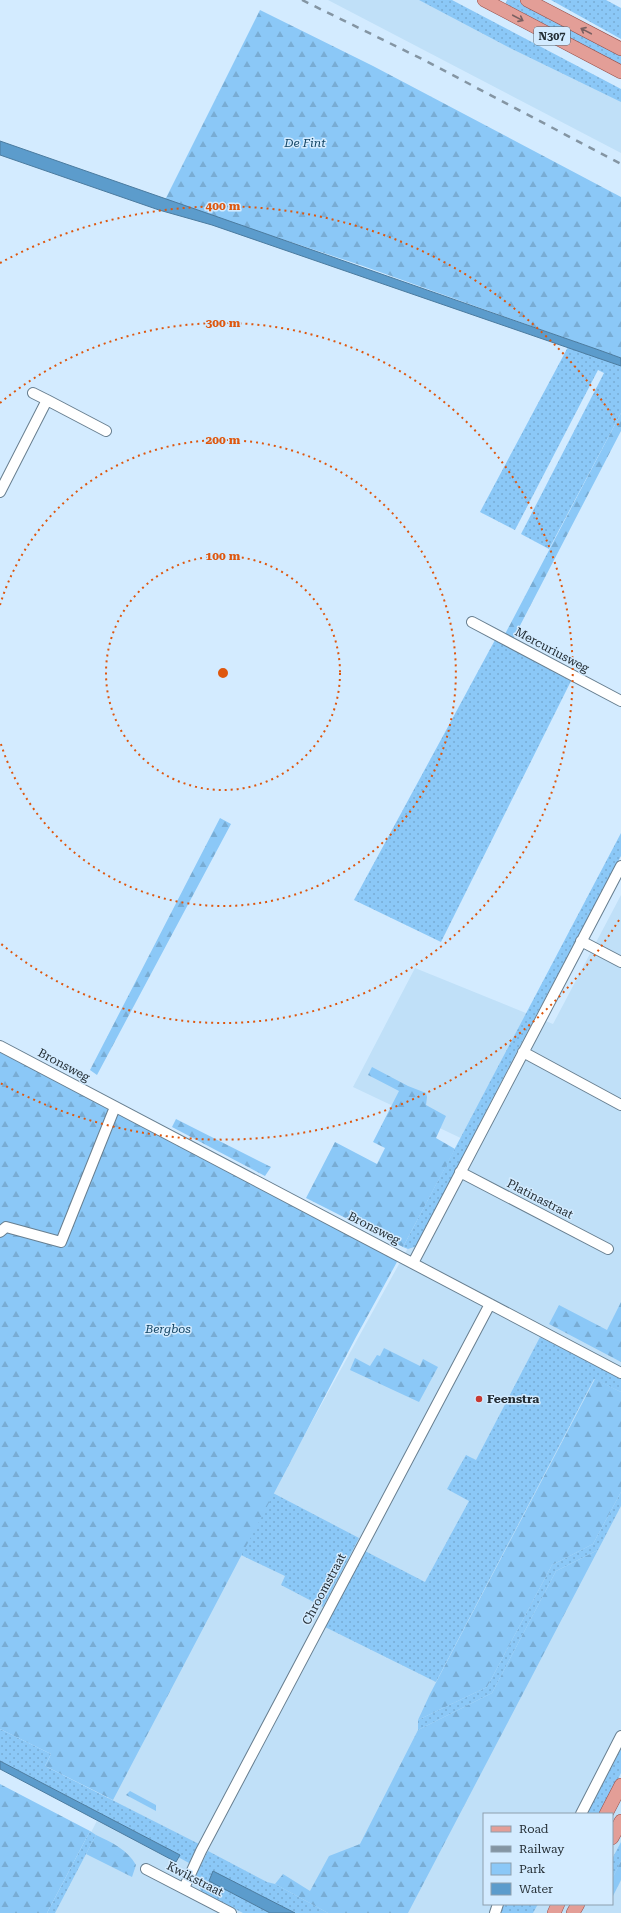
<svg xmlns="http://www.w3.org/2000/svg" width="621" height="1913" font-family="'Roboto Serif',serif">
	<defs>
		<pattern id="green-dots" width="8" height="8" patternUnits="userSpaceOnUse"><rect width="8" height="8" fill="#8bc8f7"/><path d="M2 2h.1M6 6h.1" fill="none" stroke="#78acd4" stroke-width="1.8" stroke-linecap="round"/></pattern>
		<pattern id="forest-firs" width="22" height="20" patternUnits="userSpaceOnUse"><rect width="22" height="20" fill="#8bc8f7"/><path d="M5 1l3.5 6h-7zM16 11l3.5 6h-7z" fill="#78acd4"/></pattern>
	</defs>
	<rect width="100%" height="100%" fill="#d3ebff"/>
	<path fill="#c0e0f8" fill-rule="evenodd" d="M 328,0 L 431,0 L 621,99 L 621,153 Z
		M 621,895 L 621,1913 L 49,1913 L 188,1646 L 467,1141 L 353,1087 L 415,968 L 553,1024 ZM 484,1814 L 612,1814 L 612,1904 L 484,1904 Z"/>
	<path fill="url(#green-dots)" d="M 419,0 L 452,0 L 621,89 L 621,102 L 510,48 Z
		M 507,0 L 519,0 L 621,54 L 621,67 L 505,6 Z
		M 551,0 L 606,0 L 621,8 L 621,39 Z
		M 568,347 L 621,366 L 621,413 L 549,549 L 521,534 L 604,373 L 598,370 L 515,530 L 480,512 Z
		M 495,640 L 571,681 L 441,942 L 354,900 Z
		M 621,833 L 621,856 L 516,1053 L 417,1246 L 408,1249 L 403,1247 Z
		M 540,1337 L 621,1379 L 621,1392 L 594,1379 L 436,1682 L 325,1627 L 365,1551 L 425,1582 L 469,1501 L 447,1489 L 466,1455 L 476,1460 Z
		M 621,1492 L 621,1506 L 598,1550 L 556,1571 L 492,1693 L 418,1730 L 418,1720 L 487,1687 L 552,1565 L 593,1544 Z
		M 273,1493 L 359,1538 L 323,1607 L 281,1585 L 285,1576 L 241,1555 Z
		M 0,1729 L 51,1754 L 45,1766 L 199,1844 L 189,1863 L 178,1857 L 180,1855 L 0,1761 Z
		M 621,1749 L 621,1773 L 600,1814 L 587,1814 Z
		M 90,1831 L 96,1835 L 55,1913 L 47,1913 Z
		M 621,1842 L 621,1861 L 612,1879 L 612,1859 Z
		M 208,1851 L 267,1882 L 275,1884 L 328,1913 L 295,1913 L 213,1871 L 209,1881 L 270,1913 L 243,1913 L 202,1892 L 196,1881 L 197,1873 Z
		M 504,1904 L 538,1904 L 533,1913 L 501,1913 Z"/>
	<path fill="url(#forest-firs)" d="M 260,10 L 373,66 L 621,197 L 621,358 L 363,266 L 165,200 Z
		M 621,413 L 621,431 L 512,641 L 504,636 Z
		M 220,818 L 231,824 L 97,1075 L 90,1070 Z
		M 0,1050 L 398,1260 L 356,1337 L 113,1800 L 45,1766 L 51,1754 L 0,1729 Z
		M 372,1067 L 408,1086 L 426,1093 L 427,1097 L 426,1105 L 446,1116 L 436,1138 L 455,1149 L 403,1247 L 306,1198 L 335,1142 L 377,1164 L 385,1148 L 373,1142 L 399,1091 L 368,1075 Z
		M 176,1119 L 271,1167 L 265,1176 L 172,1127 Z
		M 621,1302 L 621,1362 L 549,1324 L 559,1305 L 607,1330 Z
		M 384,1348 L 420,1366 L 423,1359 L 438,1367 L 419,1402 L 350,1370 L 355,1358 L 370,1366 L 377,1355 L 380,1356 Z
		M 595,1379 L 621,1392 L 621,1492 L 593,1544 L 552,1565 L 487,1687 L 418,1720 L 430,1694 Z
		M 598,1550 L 408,1913 L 328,1913 L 275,1884 L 283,1874 L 310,1891 L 329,1856 L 360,1844 L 418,1730 L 492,1693 L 556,1571 Z
		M 0,1784 L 90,1831 L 47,1913 L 0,1913 Z
		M 130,1791 L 156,1805 L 156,1811 L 126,1795 Z
		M 96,1835 C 111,1842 128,1850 136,1865 L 132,1877 L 86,1854 Z
		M 621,1861 L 621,1880 L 612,1898 L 612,1879 Z"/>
	<path fill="#5c9ccc" stroke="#4b7b9f" d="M 0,141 L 599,350 L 621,358 L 621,366 L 212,225 L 159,210 L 0,155 Z
		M 0,1761 L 180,1855 L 176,1862 L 0,1769 Z
		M 213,1871 L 295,1913 L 270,1913 L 209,1881 Z"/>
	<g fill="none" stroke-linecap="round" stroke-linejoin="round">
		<defs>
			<path id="minor" d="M 33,393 L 47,400
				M 0,492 L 47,400 L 106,431
				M 472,622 L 621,701
				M 581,941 L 621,962
				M 0,1046 L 621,1373
				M 523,1052 L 621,1105
				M 460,1172 L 608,1249
				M 0,1232 L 6,1227 L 61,1242 L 115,1107
				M 413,1263 L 621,866
				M 581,1814 L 621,1736
				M 146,1869 L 231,1913
				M 184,1888 L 201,1851 L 490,1304
				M 495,1913 L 498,1904"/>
			<path id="major" d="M 484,0 L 621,72
				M 527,0 L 621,49
				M 606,1814 L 621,1785
				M 612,1838 L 621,1821
				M 554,1913 L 558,1904
				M 573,1913 L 578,1904"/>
		</defs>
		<use href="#minor" stroke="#687f90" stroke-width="12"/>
		<use href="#major" stroke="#944d47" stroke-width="14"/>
		<use href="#minor" stroke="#fff" stroke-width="10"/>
		<use href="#major" stroke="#e39e97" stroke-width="13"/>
		<path stroke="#8495a3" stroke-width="2.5" stroke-dasharray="7 7" stroke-linecap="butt" d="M 302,0 L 424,60 L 621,164"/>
	</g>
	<defs><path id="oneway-shaft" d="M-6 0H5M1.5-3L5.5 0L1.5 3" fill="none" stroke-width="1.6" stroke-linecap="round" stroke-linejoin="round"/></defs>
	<g stroke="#7a6061">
		<use href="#oneway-shaft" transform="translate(518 18) rotate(28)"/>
		<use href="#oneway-shaft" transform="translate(586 31) rotate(-152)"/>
	</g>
	<g fill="none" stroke="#de570e" stroke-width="2" stroke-dasharray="2 4">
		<circle cx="223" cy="673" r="117"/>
		<path d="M0 605A233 233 0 1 1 0 741"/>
		<path d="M0 403A350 350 0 1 1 0 943"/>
		<path d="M619 920A467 467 0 0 1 0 1083M0 263A467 467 0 0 1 619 426"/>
	</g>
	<circle fill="#c83a32" stroke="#d3ebff" stroke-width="1.5" cx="479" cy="1399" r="4"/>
	<g text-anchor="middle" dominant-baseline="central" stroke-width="3" stroke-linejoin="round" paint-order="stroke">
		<rect fill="#d3ebff" stroke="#586772" stroke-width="1" x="534" y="27" width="36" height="18" rx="3"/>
		<g font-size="11" font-weight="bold" fill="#242e35">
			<text x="552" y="36">N307</text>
		</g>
		<g font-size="12" font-style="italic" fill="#134565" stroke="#d3ebff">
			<text x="305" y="143">De Fint</text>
			<text x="168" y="1329">Bergbos</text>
		</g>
		<g font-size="12" fill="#242e35" stroke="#d3ebff">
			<text transform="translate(552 650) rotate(28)">Mercuriusweg</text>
			<text transform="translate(64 1065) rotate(28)">Bronsweg</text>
			<text transform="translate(540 1199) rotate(27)">Platinastraat</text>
			<text transform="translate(374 1228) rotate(27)">Bronsweg</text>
			<text transform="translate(324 1589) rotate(-62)">Chroomstraat</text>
			<text transform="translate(195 1879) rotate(27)">Kwikstraat</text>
		</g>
		<g font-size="12" font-weight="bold" fill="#242e35" stroke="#d3ebff" text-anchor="start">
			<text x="487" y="1399">Feenstra</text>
		</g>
	</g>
	<circle cx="223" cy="673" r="6" fill="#de570e" stroke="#d3ebff" stroke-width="2"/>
	<g font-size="12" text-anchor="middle" font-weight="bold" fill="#de570e" stroke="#d3ebff" stroke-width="3" stroke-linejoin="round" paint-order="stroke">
		<text x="223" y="210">400 m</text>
		<text x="223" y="327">300 m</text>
		<text x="223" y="444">200 m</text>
		<text x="223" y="560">100 m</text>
	</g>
	<rect x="483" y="1813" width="130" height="92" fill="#d3ebff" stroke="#8d9fae"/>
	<rect x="491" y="1826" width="20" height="6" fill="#e39e97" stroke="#8d9fae"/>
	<text x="519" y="1833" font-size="12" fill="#242e35">Road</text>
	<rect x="491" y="1846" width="20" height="6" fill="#8495a3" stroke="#8d9fae"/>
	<text x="519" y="1853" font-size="12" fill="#242e35">Railway</text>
	<rect x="491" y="1863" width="20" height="12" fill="#8bc8f7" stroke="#8d9fae"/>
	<text x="519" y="1873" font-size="12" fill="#242e35">Park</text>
	<rect x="491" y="1883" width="20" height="12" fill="#5c9ccc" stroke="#8d9fae"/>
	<text x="519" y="1893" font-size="12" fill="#242e35">Water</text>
</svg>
